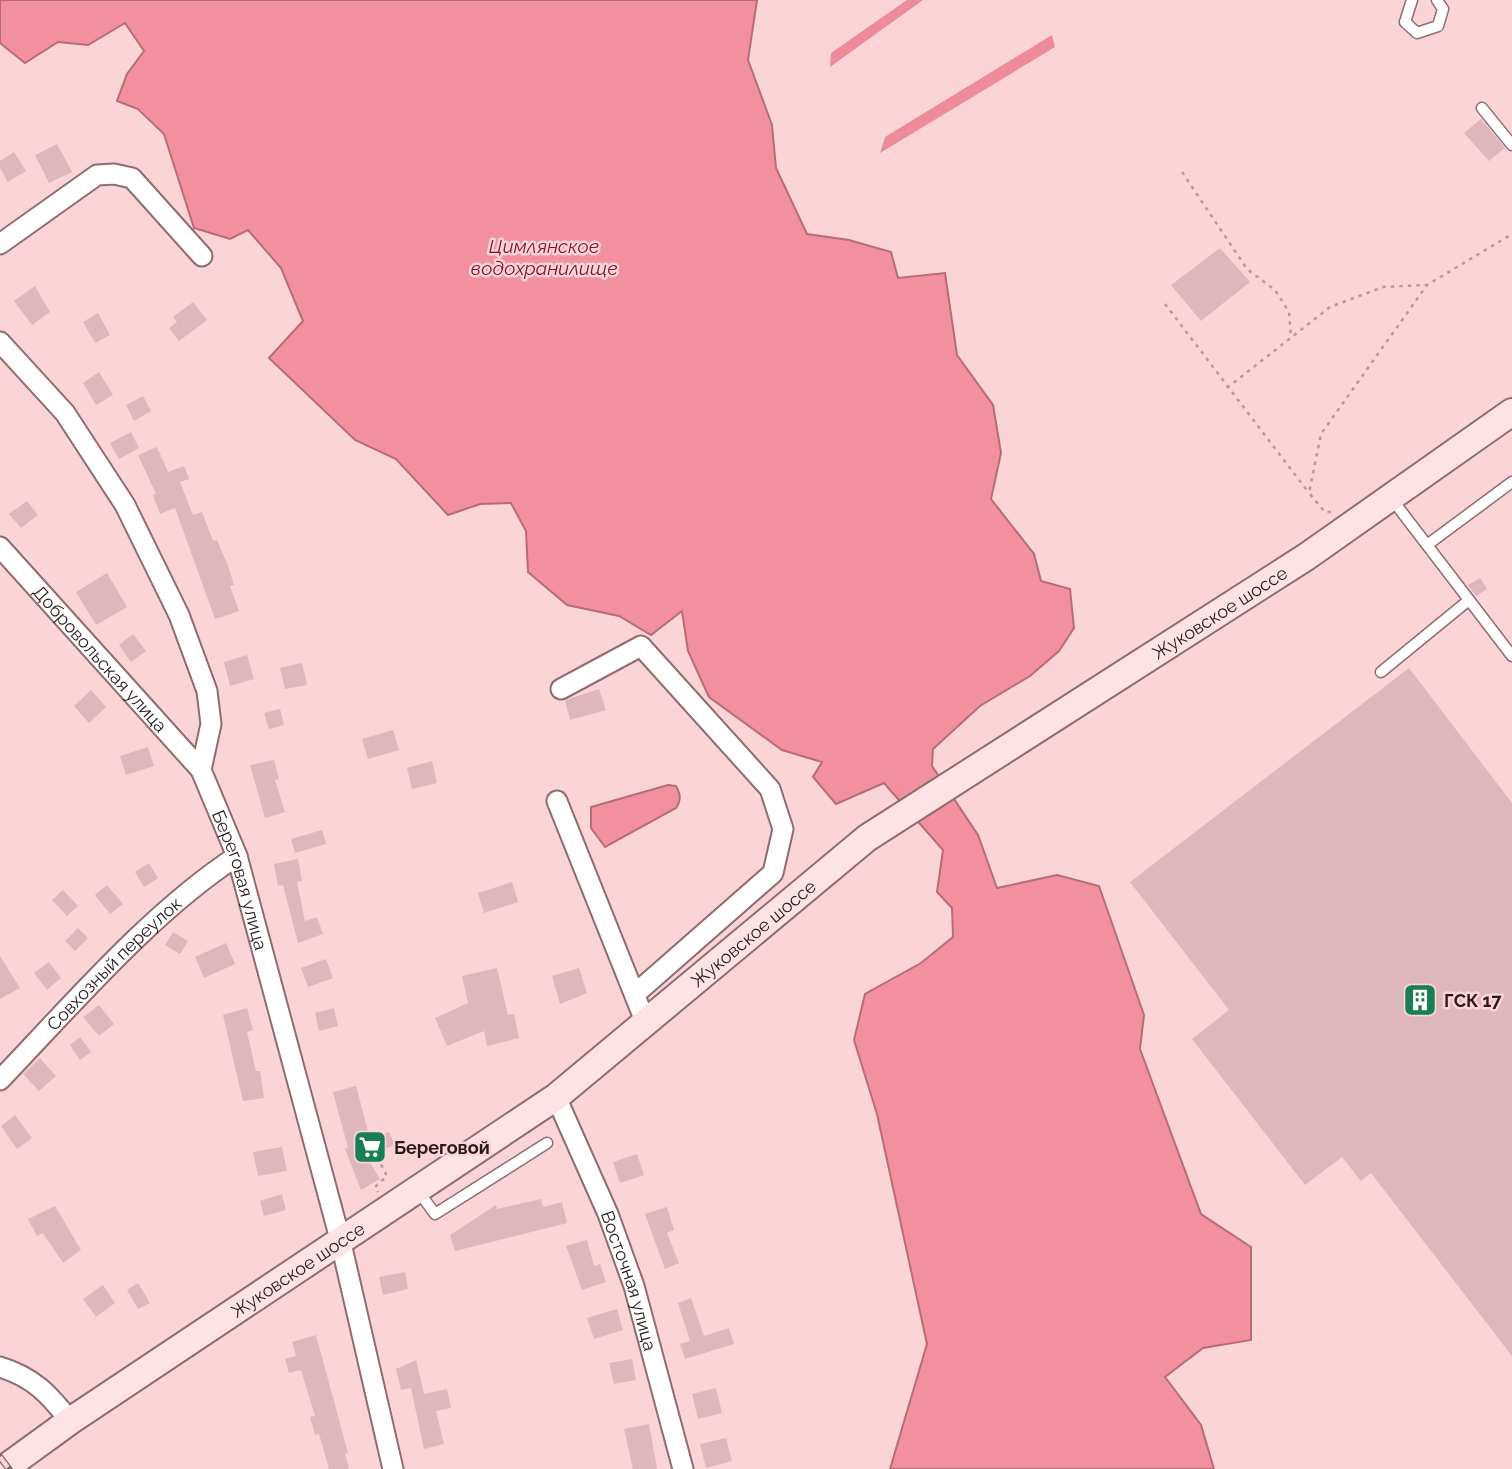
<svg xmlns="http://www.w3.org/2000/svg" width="1512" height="1469" font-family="Raleway,sans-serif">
	<rect width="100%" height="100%" fill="#fbd4d8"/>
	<path fill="#ed8b98" d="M 907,0 L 923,0 L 830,67 L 831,53 Z
		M 1052,35 L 1055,47 L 880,153 L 885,137 Z"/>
	<path fill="#f2909d" stroke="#b66d77" stroke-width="2" d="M 0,0 L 757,0 L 748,60 L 772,125 L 776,168 L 807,234 L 849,240 L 891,252 L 898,278 L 945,273 L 957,355 L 993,405 L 1001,453 L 991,499 L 1034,554 L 1041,581 L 1070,589 L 1074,628 L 1059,651 L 1030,676 L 980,706 L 933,749 L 932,766 L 978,835 L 997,888 L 1057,875 L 1099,886 L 1144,1015 L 1140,1049 L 1201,1214 L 1251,1247 L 1251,1340 L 1203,1348 L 1165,1377 L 1201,1425 L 1214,1469 L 890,1469 L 927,1344 L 877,1114 L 854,1040 L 865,994 L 921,963 L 953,937 L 952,908 L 937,892 L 943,850 L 884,783 L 836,804 L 813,777 L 822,762 L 782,750 L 709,697 L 688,651 L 682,611 L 651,635 L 619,616 L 567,605 L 528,572 L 526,531 L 511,503 L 480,504 L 448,515 L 396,459 L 355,440 L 269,358 L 303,321 L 281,268 L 248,230 L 230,239 L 194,228 L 164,134 L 138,109 L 117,101 L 127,74 L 144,51 L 125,23 L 88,45 L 58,42 L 25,63 L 0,43 Z
		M 668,785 L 676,786 C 681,795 681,800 676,808 L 605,847 L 591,828 L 591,807 Z"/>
	<path fill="#ddb7bb" d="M 1481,119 L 1505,148 L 1489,161 L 1464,133 Z
		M 57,144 L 72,172 L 49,183 L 35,155 Z
		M 14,152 L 26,171 L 8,182 L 0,168 L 0,161 Z
		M 1220,248 L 1250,282 L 1201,321 L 1171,285 Z
		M 35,286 L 50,312 L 32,325 L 14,301 Z
		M 193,302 L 207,320 L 179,341 L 169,328 L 177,322 L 173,317 Z
		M 98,313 L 110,335 L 95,343 L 83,322 Z
		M 99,372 L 113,395 L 96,405 L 83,383 Z
		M 143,396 L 151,411 L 134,421 L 126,405 Z
		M 131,432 L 139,448 L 119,459 L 110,443 Z
		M 157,447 L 168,472 L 184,466 L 189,479 L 180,482 L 193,515 L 202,512 L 213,541 L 217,540 L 228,566 L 234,585 L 230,586 L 239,611 L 215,619 L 175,508 L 160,514 L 153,495 L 156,494 L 138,455 Z
		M 27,501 L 38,515 L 21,528 L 9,514 Z
		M 107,573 L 127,607 L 96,625 L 76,592 Z
		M 1480,578 L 1487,589 L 1476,596 L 1468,585 Z
		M 133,634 L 146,651 L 131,662 L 119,645 Z
		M 247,655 L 254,679 L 230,686 L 224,662 Z
		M 302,663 L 307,685 L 285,689 L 280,668 Z
		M 1409,668 L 1512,803 L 1512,1356 L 1371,1173 L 1361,1181 L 1342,1157 L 1305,1185 L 1192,1039 L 1229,1010 L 1130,882 Z
		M 599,689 L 606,710 L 570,720 L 565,700 Z
		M 91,690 L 106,707 L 89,723 L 74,706 Z
		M 280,709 L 284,725 L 269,729 L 264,713 Z
		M 393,730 L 399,750 L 368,759 L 362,739 Z
		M 148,747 L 154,766 L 126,775 L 120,756 Z
		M 274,760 L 279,779 L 275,780 L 285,812 L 265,818 L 250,765 Z
		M 432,761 L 437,783 L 412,789 L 407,768 Z
		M 322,830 L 326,844 L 295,853 L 291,839 Z
		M 298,859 L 302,881 L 297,882 L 305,921 L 317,917 L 323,934 L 298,943 L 283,885 L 278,886 L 274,864 Z
		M 149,863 L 158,878 L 144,887 L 135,872 Z
		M 512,882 L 518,902 L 484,913 L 478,893 Z
		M 107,885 L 123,904 L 110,914 L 95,895 Z
		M 63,890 L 78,906 L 67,916 L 52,900 Z
		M 78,928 L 88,938 L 75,951 L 65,941 Z
		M 173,932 L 188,941 L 180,954 L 165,945 Z
		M 226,943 L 235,964 L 204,978 L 195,957 Z
		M 0,956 L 20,988 L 0,999 Z
		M 326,959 L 333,978 L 308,987 L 301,968 Z
		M 49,962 L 61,978 L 47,990 L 34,973 Z
		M 497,968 L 508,1015 L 514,1014 L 519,1038 L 487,1046 L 484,1031 L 447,1046 L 435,1018 L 468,1003 L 462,976 Z
		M 579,968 L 587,993 L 560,1004 L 552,976 Z
		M 99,1005 L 114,1024 L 99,1036 L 83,1017 Z
		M 247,1008 L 253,1030 L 247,1032 L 256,1071 L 260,1071 L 264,1098 L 243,1101 L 223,1015 Z
		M 334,1008 L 338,1026 L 319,1031 L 315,1013 Z
		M 80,1037 L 91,1052 L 80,1060 L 70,1045 Z
		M 40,1058 L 56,1076 L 39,1091 L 23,1074 Z
		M 356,1086 L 370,1139 L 389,1132 L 395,1145 L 366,1156 L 380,1179 L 361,1190 L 345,1149 L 348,1148 L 333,1092 Z
		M 15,1115 L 32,1138 L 17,1149 L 1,1126 Z
		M 282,1147 L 287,1171 L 258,1176 L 253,1152 Z
		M 637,1154 L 644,1175 L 620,1183 L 613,1162 Z
		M 282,1194 L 286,1210 L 264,1216 L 260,1201 Z
		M 541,1199 L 543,1207 L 562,1202 L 567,1223 L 455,1251 L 450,1235 L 496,1205 L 497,1209 Z
		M 55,1206 L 81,1250 L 63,1263 L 43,1233 L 37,1236 L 28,1219 Z
		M 667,1207 L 674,1230 L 667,1233 L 679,1263 L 665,1269 L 645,1214 Z
		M 587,1240 L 594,1266 L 600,1264 L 606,1282 L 582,1290 L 566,1246 Z
		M 405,1272 L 408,1289 L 383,1295 L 379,1277 Z
		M 138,1283 L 150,1303 L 138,1309 L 127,1290 Z
		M 103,1285 L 115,1303 L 96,1317 L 83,1299 Z
		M 691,1298 L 704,1336 L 729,1328 L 734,1344 L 685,1359 L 680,1344 L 690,1341 L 678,1303 Z
		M 617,1309 L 623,1330 L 594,1339 L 587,1318 Z
		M 316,1335 L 348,1453 L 345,1454 L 349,1469 L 329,1469 L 319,1434 L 315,1435 L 310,1417 L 315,1416 L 301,1370 L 289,1373 L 285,1359 L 296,1356 L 292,1342 Z
		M 632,1359 L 636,1380 L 614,1384 L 609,1363 Z
		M 416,1360 L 424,1394 L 447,1389 L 451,1408 L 436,1411 L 444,1444 L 424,1449 L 411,1388 L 401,1390 L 396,1369 Z
		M 716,1388 L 722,1413 L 698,1419 L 692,1394 Z
		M 649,1424 L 657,1469 L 633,1469 L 624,1429 Z
		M 726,1438 L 732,1461 L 706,1468 L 700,1444 Z"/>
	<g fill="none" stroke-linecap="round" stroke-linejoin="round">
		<defs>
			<path id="service" d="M 1412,0 L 1405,22 L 1417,33 L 1438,26 L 1443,9 L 1437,0
				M 1482,108 L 1512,145
				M 1391,498 L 1512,656
				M 1427,545 L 1512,482
				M 1381,672 L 1469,600
				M 419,1192 L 435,1214 L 547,1143"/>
			<g id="minor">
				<path d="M 0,244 L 97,175 L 114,174 L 132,178 L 202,256"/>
				<path id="s1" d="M 0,342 L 65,413 L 125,505 L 179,615 L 207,691 L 211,724 L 201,770 L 237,856 L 340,1239 L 393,1469"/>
				<path id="s2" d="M 0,547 L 201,770"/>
				<path d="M 561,689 L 641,646 L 770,789 L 783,829 L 773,873 L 635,994"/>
				<path d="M 557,801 L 645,1021"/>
				<path id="s3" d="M 0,1080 C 72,1005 150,913 237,856"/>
				<path id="s4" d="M 556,1097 L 608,1214 L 634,1286 L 683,1469"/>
				<path d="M 0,1367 C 33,1377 49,1394 70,1421"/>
			</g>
			<g id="secondary">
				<path id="s5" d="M 4,1469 L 70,1421 L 556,1097 L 867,838 L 1306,557 L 1512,412"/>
			</g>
		</defs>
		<use href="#service" stroke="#8f6c70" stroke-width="13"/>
		<use href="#minor" stroke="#8f6c70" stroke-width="23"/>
		<use href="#secondary" stroke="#8f6c70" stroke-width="30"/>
		<path stroke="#b8999c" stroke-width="2.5" stroke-dasharray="3.5 5" stroke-linecap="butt" d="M 1182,172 L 1247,269 L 1275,290 L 1289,312 L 1291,338
			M 1165,304 L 1309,493
			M 1227,388 L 1330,307 L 1383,287 L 1426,285
			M 1331,512 L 1325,512 L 1309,493 L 1321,434 L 1427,285 L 1512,234
			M 377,1157 L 387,1176 L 375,1187 L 378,1192"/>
		<use href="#service" stroke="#fff" stroke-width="10"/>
		<use href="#minor" stroke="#fff" stroke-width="19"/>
		<use href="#secondary" stroke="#fde3e6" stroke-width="26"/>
		<defs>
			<path id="rail" d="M 0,1457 L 9,1469"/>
		</defs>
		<use href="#rail" stroke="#7f676a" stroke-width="7"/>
		<use href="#rail" stroke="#fbd4d8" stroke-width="4.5" stroke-dasharray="13" stroke-linecap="butt"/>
	</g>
	<defs>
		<symbol id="building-square" viewBox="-11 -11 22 22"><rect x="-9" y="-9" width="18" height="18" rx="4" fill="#197d56" stroke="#fbd4d8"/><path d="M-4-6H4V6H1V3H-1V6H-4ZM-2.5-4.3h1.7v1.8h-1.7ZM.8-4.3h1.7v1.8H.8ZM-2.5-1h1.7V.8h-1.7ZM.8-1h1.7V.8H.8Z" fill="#fff"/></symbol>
		<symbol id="supermarket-square" viewBox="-11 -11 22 22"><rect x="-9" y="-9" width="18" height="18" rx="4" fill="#197d56" stroke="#fbd4d8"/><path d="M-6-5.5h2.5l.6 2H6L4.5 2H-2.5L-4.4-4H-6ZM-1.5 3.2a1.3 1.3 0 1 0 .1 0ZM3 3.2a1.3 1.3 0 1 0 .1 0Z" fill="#fff"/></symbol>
	</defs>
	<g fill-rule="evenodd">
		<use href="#building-square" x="1401" y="981" width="38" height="38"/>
		<use href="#supermarket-square" x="351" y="1128" width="38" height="38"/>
	</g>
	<g text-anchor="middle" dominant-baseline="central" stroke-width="5" stroke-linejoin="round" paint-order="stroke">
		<g font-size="18" fill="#291b1d" stroke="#fbd4d8">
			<text stroke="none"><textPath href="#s5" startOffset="1489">Жуковское шоссе</textPath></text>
			<text stroke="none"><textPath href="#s2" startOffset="150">Добровольская улица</textPath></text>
			<text stroke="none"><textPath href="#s1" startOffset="607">Береговая улица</textPath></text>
			<text stroke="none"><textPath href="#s5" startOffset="922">Жуковское шоссе</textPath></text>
			<text stroke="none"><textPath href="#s3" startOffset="163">Совхозный переулок</textPath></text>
			<text stroke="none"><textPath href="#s5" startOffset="355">Жуковское шоссе</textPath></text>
			<text stroke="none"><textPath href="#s4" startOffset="198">Восточная улица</textPath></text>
		</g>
		<g font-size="18" font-weight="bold" fill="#291b1d" stroke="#fbd4d8" text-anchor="start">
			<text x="1444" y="1000">ГСК 17</text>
			<text x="394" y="1147">Береговой</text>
		</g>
		<g font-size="19" font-style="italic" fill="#861034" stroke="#fbd4d8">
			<text x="544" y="246">Цимлянское<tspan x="544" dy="22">водохранилище</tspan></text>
		</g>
	</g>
</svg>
